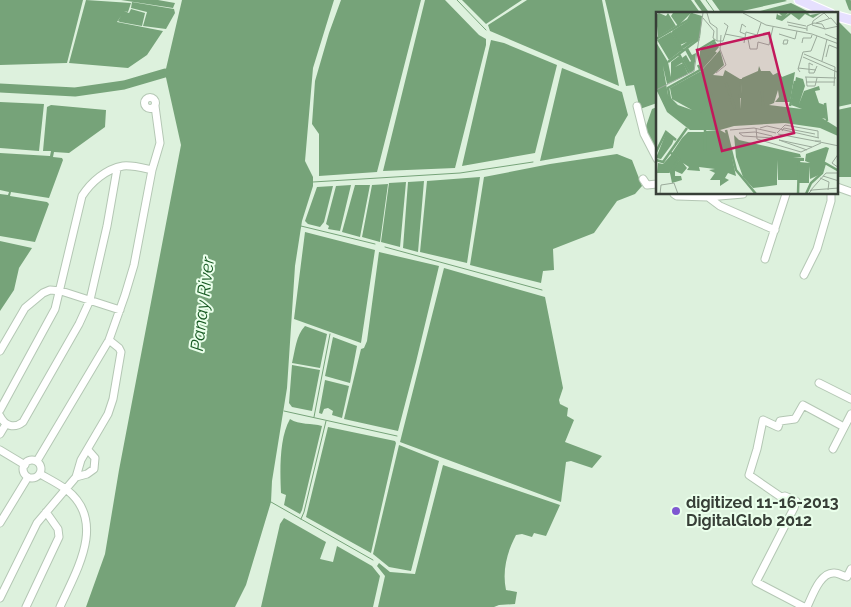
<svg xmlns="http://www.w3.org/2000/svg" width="851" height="607" font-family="Raleway,sans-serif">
	<rect width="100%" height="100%" fill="#ddf1dd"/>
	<path fill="#76a379" d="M 0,0 L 83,0 L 67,63 L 0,65 Z
		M 86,0 L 131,3 L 128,12 L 124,11 L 129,13 L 131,9 L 145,13 L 142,26 L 120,22 L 118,21 L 121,16 L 117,22 L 163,31 L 147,55 L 128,68 L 69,63 Z
		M 121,0 L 158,0 L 175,3 L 173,8 Z
		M 182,0 L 334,0 L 313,68 L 305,161 L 313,177 L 313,186 L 302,221 L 295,266 L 287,388 L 272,481 L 271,502 L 246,585 L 235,607 L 86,607 L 105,554 L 119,470 L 181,145 L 165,73 Z
		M 341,0 L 421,0 L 377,172 L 319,176 L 319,134 L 312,124 L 315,81 L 329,33 Z
		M 425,0 L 445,0 L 479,35 L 486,39 L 486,45 L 455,168 L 383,171 Z
		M 462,0 L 522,0 L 486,24 Z
		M 527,0 L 602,0 L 619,86 L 490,31 L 488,25 Z
		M 605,0 L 691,0 L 701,14 L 657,14 L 657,103 L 640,109 L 634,85 L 626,86 Z
		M 712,0 L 785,0 L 787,1 L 729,14 L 722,14 Z
		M 132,2 L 174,9 L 175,13 L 166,29 L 143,26 L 147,12 L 131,8 Z
		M 791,3 L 813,14 L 749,14 Z
		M 837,22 L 839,22 L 851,34 L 851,104 L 837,107 Z
		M 491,40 L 504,43 L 557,65 L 535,153 L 462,166 Z
		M 562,68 L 622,92 L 628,115 L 615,137 L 613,148 L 540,161 Z
		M 0,102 L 44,104 L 39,151 L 0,148 Z
		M 51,105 L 106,110 L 105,127 L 69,153 L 54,152 L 53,157 L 62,158 L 63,160 L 49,198 L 11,192 L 10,196 L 47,202 L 49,204 L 35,242 L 0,236 L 0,194 L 8,195 L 9,192 L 0,190 L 0,153 L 50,156 L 51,151 L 43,151 L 47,107 Z
		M 657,107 L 657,155 L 644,132 L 652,109 Z
		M 851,107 L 851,177 L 837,177 L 837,110 Z
		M 617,154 L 632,160 L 642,186 L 635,194 L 617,201 L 594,233 L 553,249 L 554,270 L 543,271 L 541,283 L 470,265 L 484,177 L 550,164 Z
		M 480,177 L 467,263 L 420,252 L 427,181 Z
		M 424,181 L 418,252 L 403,248 L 408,182 Z
		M 406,182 L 400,247 L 381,242 L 389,183 Z
		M 388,184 L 380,242 L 362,237 L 372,185 Z
		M 351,185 L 340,231 L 328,229 L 329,226 L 326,224 L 336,186 Z
		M 355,185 L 370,185 L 360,237 L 342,232 Z
		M 333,186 L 324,222 L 320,227 L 308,224 L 305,221 L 317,187 Z
		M 305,232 L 375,250 L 361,343 L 294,319 Z
		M 0,241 L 32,248 L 19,268 L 14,290 L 0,311 Z
		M 379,252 L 439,266 L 416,362 L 398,431 L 344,419 L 361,349 L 364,348 L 367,341 Z
		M 444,268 L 545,297 L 563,388 L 559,400 L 560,404 L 568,408 L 567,416 L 574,420 L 565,442 L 602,456 L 592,468 L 571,461 L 566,462 L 561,502 L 400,442 Z
		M 305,326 L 327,334 L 320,368 L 292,363 C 295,351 296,335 305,326 Z
		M 333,337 L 357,346 L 350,383 L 325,376 Z
		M 292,365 L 320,370 L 312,411 L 292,407 L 289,403 Z
		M 325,380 L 349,386 L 342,418 L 332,415 L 333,411 L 328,408 L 324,409 L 322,414 L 319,413 Z
		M 290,419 C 299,425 312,423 322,426 L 302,510 L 300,514 L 284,505 L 286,495 L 281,493 C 280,472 279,438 290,419 Z
		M 328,427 L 395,441 L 396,443 L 371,553 L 306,517 Z
		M 399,445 L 439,461 L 411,571 L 389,567 L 373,554 Z
		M 443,465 L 560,505 L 546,536 L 534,533 L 532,537 L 522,534 L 516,535 C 507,552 502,571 506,590 L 517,592 L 515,604 L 499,605 L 494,607 L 378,607 L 385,576 L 377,566 L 379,563 L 390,572 L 415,574 Z
		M 284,518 L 326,542 L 320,559 L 333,562 L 337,546 L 372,566 L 380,576 L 373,607 L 261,607 L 280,524 Z"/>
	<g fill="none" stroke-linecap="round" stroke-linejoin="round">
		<path stroke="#76a379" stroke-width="1" d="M 457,0 L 486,30
			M 706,0 L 716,14
			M 313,182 L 460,173 L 533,162
			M 301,226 L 375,244
			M 385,247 L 542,290
			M 284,411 L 397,436
			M 314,417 L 330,334
			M 271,502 L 373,560
			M 301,519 L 304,512 L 326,421"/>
		<path stroke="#76a379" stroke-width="5" d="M 697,0 L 707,14
			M 848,0 L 851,8"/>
		<path stroke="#76a379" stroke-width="9" d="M 0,88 L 75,92 L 124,85 L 165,73"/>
		<defs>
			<path id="minor" d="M144.5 103a5.5 5.5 0 1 1 11 0a5.5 5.5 0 1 1-11 0Z
				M 637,106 L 644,134 L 657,159
				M 643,179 L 647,185 L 657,184
				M 837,187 L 851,192
				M 674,194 L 677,196 L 708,197 L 743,194
				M 708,197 L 720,206 L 775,230
				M 765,259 L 786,194
				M 804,275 L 817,249 L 831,201 L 831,194
				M 0,351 L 25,308 L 43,293 L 50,290 L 61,291 L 120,310
				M 819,383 L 851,399
				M 0,410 L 55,309 L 82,196 C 91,182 106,169 123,166 C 132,165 143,168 152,170
				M 0,416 C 5,426 14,429 23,422 L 79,324 L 90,300 L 107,226 L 117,169
				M 0,434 L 6,424
				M 833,449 L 851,414
				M 0,450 L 25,465
				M23 469a9 9 0 1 1 18 0a9 9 0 1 1-18 0Z
				M 37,461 L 109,340 L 125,295 L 134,265 L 152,170 L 160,143 L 155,106
				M 40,474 C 49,479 59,484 67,490 C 107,522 76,571 60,607
				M 76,477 L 87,474 L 94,469 L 95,458 L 88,450
				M 0,523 L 28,477
				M 0,598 L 37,523 L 76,477 L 81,460 L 108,414 L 113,399 L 121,352 L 119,348 L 109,340
				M 26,607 L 59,537 L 58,529 L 46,512
				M 804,607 L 756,582 L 794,508 L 796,501 L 785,496 L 781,497 L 749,475 L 757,449 L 763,420 L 778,427 L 780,421 L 795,419 L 803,405 L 844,427
				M 807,607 C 812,597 820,571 835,573 C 838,573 843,576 847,577 L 851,569"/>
			<path id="major" d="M 799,0 L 831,14
				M 837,16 L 851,20"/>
		</defs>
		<use href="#minor" stroke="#b4c7b4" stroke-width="9"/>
		<use href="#major" stroke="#fff" stroke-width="11"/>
		<use href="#minor" stroke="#fff" stroke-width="7"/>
		<use href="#major" stroke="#e6e0fe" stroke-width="9"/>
	</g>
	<circle fill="#7e58d1" stroke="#eaffeb" stroke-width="2" cx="676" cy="511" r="5"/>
	<g text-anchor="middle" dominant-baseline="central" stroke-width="4" stroke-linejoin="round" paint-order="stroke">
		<g font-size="16" font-weight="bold" fill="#373f37" stroke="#eaffeb" text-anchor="start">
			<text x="686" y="502">digitized 11-16-2013<tspan x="686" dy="18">DigitalGlob 2012</tspan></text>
		</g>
		<g font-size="18" font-style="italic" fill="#175a22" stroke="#eaffeb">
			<text transform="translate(202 304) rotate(-83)">Panay River</text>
		</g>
	</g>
	<g transform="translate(656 12)">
		<rect width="182" height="182" fill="#ddf1dd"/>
		<path d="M 3,1 L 10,4 L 12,1 L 20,14 L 2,25 L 0,3 ZM 17,1 L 35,1 L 22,14 L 15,4 ZM 36,1 L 46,4 L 44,26 L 36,31 L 34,28 L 36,31 L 27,37 L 25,34 L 31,30 L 24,33 L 16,19 L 32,9 ZM 121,1 L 122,3 L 126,4 L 123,1 L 132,1 L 129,4 L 133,1 L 152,1 L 154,3 L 165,1 L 157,6 L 149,2 L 143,8 L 135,2 L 126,9 L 120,7 ZM 15,20 L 26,38 L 13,48 L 1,28 ZM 59,29 L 63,35 L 44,57 L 44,39 ZM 0,30 L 12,50 L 15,65 L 15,50 L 23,44 L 27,50 L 19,55 L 27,51 L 32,62 L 11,72 L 7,54 L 12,83 L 22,93 L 36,98 L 16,87 L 14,76 L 45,59 L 64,38 L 68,53 L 57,63 L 67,64 L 69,58 L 84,67 L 84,97 L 86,66 L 102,59 L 103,54 L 105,59 L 114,59 L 117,63 L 123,60 L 126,65 L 139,60 L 134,90 L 119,90 L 123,85 L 122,78 L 118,91 L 113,93 L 146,97 L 135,93 L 140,65 L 147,67 L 149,74 L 143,92 L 148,79 L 163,74 L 164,78 L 159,79 L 163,91 L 169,93 L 170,107 L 166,106 L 182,116 L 182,124 L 164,116 L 129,111 L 78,114 L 64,118 L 71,122 L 80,164 L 72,161 L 69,166 L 73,168 L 64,174 L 64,168 L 54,168 L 59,161 L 53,158 L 59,157 L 43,155 L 44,159 L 31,158 L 33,155 L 27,151 L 31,156 L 26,162 L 19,159 L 19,164 L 25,164 L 26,168 L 16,171 L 14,161 L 24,147 L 16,141 L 26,126 L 32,120 L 48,120 L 49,132 L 49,119 L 63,118 L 34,118 L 11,100 L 0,77 ZM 32,36 L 36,43 L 40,41 L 38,58 L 34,61 L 26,46 L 30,43 L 34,50 L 35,49 L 29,38 ZM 10,121 L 18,127 L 16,132 L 5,147 L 0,146 ZM 78,123 L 83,128 L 144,142 L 145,145 L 137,145 L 148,146 L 148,149 L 142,149 L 142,168 L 122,168 L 121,148 L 121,173 L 97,176 L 87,165 L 80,145 ZM 170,135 L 173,136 L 165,162 L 154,167 L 153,154 L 153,171 L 143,171 L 143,150 L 154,151 L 149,149 L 150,142 ZM 16,142 L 23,147 L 13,161 L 1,161 L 2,151 L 7,152 Z" fill="#76a379"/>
		<path fill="none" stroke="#76a379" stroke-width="2.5" d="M 16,20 L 27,39M 0,27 L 32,8 L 36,1M 44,37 L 59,28M 23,42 L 33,61M 12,50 L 43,27M 42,53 L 44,57 L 58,39M 70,71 L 79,97M 106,79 L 107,94M 84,86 L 85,67M 14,87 L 12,76 L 44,58 L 60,40M 169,91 L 171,109M 134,94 L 139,69M 44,100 L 56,81M 49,118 L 49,139M 70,118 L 80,158 L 100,182M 0,140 L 10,120 L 20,128M 0,148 L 7,150 L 31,116M 14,161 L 23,147 L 15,141M 142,182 L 143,149M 150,182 L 155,171 L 166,161 L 169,151 L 183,159"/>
		<path fill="none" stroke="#9baa9b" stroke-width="1" d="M 51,1 L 54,11 L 61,16 L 61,29 L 67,29 L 72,14 L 68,11M 87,1 L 110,13 L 156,22 L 183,32M 47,6 L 58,19 L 57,26 L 61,29M 173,6 L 168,1 L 157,9 L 156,13 L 169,17 L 183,14M 131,10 L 150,14M 160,11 L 175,6 L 182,14M 132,13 L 151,17M 151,19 L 151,14 L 158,11 L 166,12 L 169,17M 69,22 L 95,27M 89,22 L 84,20 L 86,12 L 90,15M 123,22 L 139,27 L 141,19M 169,22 L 183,28M 92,27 L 94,37 L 101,37 L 102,30 L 113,33 L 117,15M 128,28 L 132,28 L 131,32 L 127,32 ZM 88,31 L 90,20 L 101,23 L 105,11M 146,31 L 147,26 L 155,26 L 156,23M 148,42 L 179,55 L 178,74M 147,45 L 181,60M 170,45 L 173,33 L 183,37M 166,49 L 171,27M 157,53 L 153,51 L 153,61 L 158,61 L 161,54M 142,56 L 160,58M 144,60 L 142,57 L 147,40 L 155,39 L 161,24M 60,61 L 70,53 L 64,37 L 65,23M 149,65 L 180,66M 150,65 L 151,74 L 159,74 L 161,66M 150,70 L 179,70M 0,78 L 38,59 L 47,1M 100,116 L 101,127 L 145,140 L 165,131M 104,116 L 111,114 L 163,126M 74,118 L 98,116 L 120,121M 126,119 L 128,116 L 159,122M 99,120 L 116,124 L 117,126 L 87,124 L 83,121 ZM 121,121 L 129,113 L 162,119 L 162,126M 122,122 L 159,129M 165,129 L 159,129 L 183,134M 151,138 L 123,128 L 156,135M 183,141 L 176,151 L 183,156M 167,164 L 183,169M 164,166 L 173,170 L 172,178M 154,179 L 170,161 L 183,161M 153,181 L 156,178 L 183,176M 4,182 L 5,173 L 18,171 L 22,182"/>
		<path fill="#c2185b" fill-opacity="0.15" stroke="#c2185b" stroke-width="2.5" d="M 113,21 L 138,121 L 66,139 L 41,38 Z"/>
		<rect width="182" height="182" fill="none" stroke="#373f37" stroke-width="2.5"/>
	</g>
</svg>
